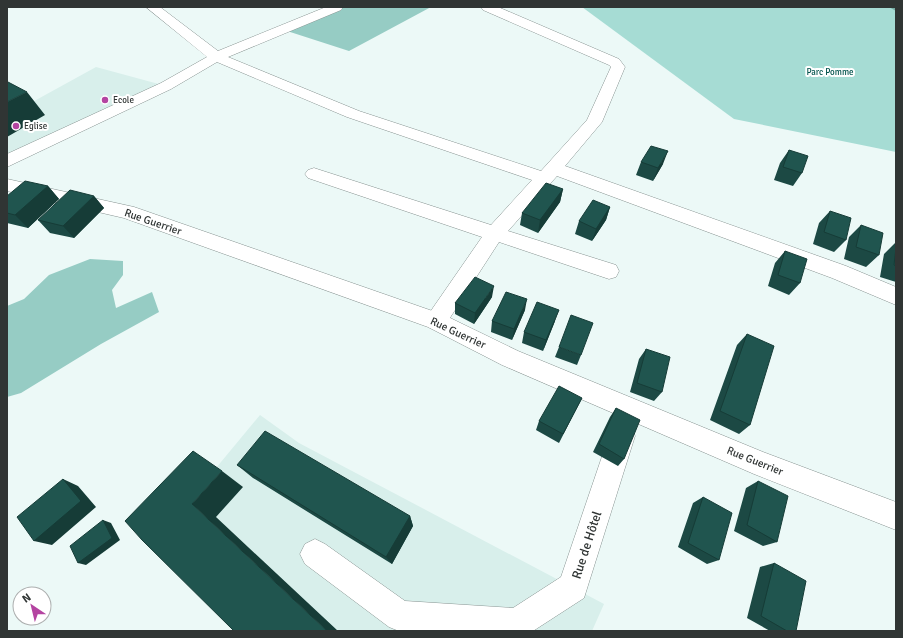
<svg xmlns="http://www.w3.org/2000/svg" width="903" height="638" font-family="Signika,sans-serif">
	<rect width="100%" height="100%" fill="#ecf9f7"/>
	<path fill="#d8efeb" d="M 96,67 L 166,86 L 7,161 L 7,116 Z
		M 260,415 L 299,443 L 604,604 L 592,631 L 255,631 L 172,551 L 216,468 Z"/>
	<path fill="#a6dcd4" d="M 582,7 L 896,7 L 896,152 L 734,119 Z"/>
	<path fill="#96ccc4" d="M 341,7 L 431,7 L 349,51 L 284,30 Z
		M 90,259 L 123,261 L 123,275 L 112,290 L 116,308 L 152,292 L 159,312 L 101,344 L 21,393 L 7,397 L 7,306 L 24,299 L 49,275 Z"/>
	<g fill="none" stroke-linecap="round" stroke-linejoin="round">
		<path fill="#74a9a1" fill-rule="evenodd" d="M 889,7 L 894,7 L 896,8 L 896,11 Z"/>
		<defs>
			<path id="street" d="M 146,7 L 160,7 L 218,51 L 326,7 L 343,7 L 341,10 L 228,57 L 359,111 L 541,171 L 587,120 L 611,67 L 609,65 L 483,10 L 481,7 L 498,7 L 619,59 L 625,67 L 602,122 L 565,166 L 846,266 L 896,287 L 896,305 L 832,278 L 557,176 L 508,231 L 616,265 L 619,271 L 616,277 L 609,279 L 499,242 L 444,327 L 436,330 L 428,327 L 425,321 L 428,315 L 482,237 L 308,178 L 305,174 L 308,170 L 314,168 L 320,170 L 491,225 L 532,180 L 347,117 L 217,62 L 171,89 L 7,167 L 7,154 L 161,83 L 207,57 Z
				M 622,424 L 631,427 L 635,436 L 584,598 L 533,631 L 399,631 L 389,627 L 305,564 L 300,554 L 305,544 L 315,539 L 325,544 L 405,601 L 513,608 L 561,577 L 609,436 L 613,427 Z"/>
			<path id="secondary" d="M 7,179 L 134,207 L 444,315 L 518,351 L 763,452 L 896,502 L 896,530 L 754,474 L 502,365 L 428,327 L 124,218 L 7,191 Z"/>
		</defs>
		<use href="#street" stroke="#879391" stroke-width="1"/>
		<use href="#secondary" stroke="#879391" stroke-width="1"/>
		<use href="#street" fill="#fff" fill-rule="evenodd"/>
		<use href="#secondary" fill="#fff" fill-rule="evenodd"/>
	</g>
	<path fill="#1c4944" d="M 789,150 L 802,173 L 793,186 L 774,180 L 780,163 Z
		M 641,162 L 663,164 L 653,181 L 636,175 Z
		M 48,186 L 59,199 L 28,228 L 7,223 L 7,196 Z
		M 563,189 L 560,202 L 538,233 L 520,225 L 522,213 Z
		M 94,196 L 104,208 L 74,238 L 50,233 L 38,220 Z
		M 610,207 L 606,220 L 592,241 L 575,234 L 579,221 Z
		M 830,211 L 846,240 L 834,252 L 813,244 L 819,223 Z
		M 861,225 L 879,255 L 866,267 L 844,259 L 849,237 Z
		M 896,242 L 896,282 L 880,277 L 884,254 Z
		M 785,251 L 800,283 L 789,295 L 768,286 L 775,263 Z
		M 492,297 L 474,324 L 455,314 L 455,303 Z
		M 525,310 L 512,340 L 491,332 L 492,321 Z
		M 555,321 L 543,351 L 522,343 L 524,332 Z
		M 747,334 L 750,425 L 739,434 L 710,420 L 737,345 Z
		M 559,347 L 581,355 L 577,365 L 555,357 Z
		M 646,349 L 662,392 L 654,401 L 630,392 L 639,359 Z
		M 582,398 L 559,443 L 536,430 L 539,421 Z
		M 616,408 L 624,459 L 618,466 L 593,452 L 610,417 Z
		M 237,465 L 410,516 L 413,526 L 392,564 L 253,478 Z
		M 758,481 L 777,542 L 763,546 L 734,531 L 746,488 Z
		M 703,497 L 719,560 L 707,564 L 678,547 L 693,503 Z
		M 774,563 L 796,631 L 770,631 L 747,618 L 760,567 Z"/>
	<path fill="#163c37" d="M 27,92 L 45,115 L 7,137 L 7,102 Z
		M 668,151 L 663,164 L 653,181 L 658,168 Z
		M 48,186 L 59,199 L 28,228 L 15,215 Z
		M 563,189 L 560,202 L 538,233 L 540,220 Z
		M 94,196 L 104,208 L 74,238 L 63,226 Z
		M 610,207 L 606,220 L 592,241 L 596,229 Z
		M 494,286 L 492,297 L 474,324 L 475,313 Z
		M 527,299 L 525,310 L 512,340 L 514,329 Z
		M 559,310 L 555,321 L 543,351 L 546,340 Z
		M 222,471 L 243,487 L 216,517 L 338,631 L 327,631 L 192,504 Z
		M 63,479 L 78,486 L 96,507 L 52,545 L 34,541 Z
		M 410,516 L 413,526 L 392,564 L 386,557 Z
		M 103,520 L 111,523 L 120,540 L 86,565 L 78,563 Z"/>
	<path fill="#20554f" stroke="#163c37" d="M 8,82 L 27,92 L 7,102 L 7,83 Z
		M 651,146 L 668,151 L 658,168 L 641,162 Z
		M 789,150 L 808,156 L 802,173 L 783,167 Z
		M 25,181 L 48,186 L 15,215 L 7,213 L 7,196 Z
		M 546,183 L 563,189 L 540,220 L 522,213 Z
		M 70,190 L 94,196 L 63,226 L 38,220 Z
		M 593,200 L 610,207 L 596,229 L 579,221 Z
		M 830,211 L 851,218 L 846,240 L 824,232 Z
		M 861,225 L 883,233 L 879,255 L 856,247 Z
		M 896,248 L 896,266 L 894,265 Z
		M 785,251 L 807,259 L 800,283 L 778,275 Z
		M 475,277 L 494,286 L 475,313 L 455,303 Z
		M 506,292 L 527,299 L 514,329 L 492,321 Z
		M 537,302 L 559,310 L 546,340 L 524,332 Z
		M 571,315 L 593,323 L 581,355 L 559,347 Z
		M 747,334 L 774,346 L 750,425 L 720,411 Z
		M 646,349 L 670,357 L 662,392 L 637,383 Z
		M 559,386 L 582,398 L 563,434 L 539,421 Z
		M 616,408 L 640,420 L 624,459 L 599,444 Z
		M 265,431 L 410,516 L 386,557 L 237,465 Z
		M 193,451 L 222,471 L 192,504 L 327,631 L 234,631 L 142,540 L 125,521 Z
		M 63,479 L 81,501 L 34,541 L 17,517 Z
		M 758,481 L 788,496 L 777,542 L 747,525 Z
		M 703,497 L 732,513 L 719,560 L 688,543 Z
		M 103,520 L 112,538 L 78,563 L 70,546 Z
		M 774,563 L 806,581 L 796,631 L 787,631 L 761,616 Z"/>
	<g fill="#b444a1" stroke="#fff" stroke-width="1.5">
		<circle cx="105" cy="100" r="4"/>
		<circle cx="16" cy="126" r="4"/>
	</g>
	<g text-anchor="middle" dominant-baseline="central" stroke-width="4" stroke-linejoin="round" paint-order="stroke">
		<g font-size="9" fill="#03544d" stroke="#fff">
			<text x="830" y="72">Parc Pomme</text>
		</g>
		<g font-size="9" fill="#303534" stroke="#fff" text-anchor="start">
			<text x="113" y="100">Ecole</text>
			<text x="24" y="126">Eglise</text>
		</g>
		<g font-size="11" fill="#303534" stroke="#fff">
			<text transform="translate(153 222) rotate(19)">Rue Guerrier</text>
			<text transform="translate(458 333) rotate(25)">Rue Guerrier</text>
			<text transform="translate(755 461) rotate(22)">Rue Guerrier</text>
		</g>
		<g font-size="13" fill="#303534" stroke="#fff">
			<text transform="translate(587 545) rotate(-72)">Rue de Hôtel</text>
		</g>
	</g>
	<rect width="903" height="638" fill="none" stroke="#303534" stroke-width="16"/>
	<g transform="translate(32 606) rotate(325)"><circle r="19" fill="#ffffff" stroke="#acaeae"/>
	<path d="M0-3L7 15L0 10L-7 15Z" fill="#b444a1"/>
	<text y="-6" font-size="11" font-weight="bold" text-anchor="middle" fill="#303534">N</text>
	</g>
</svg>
